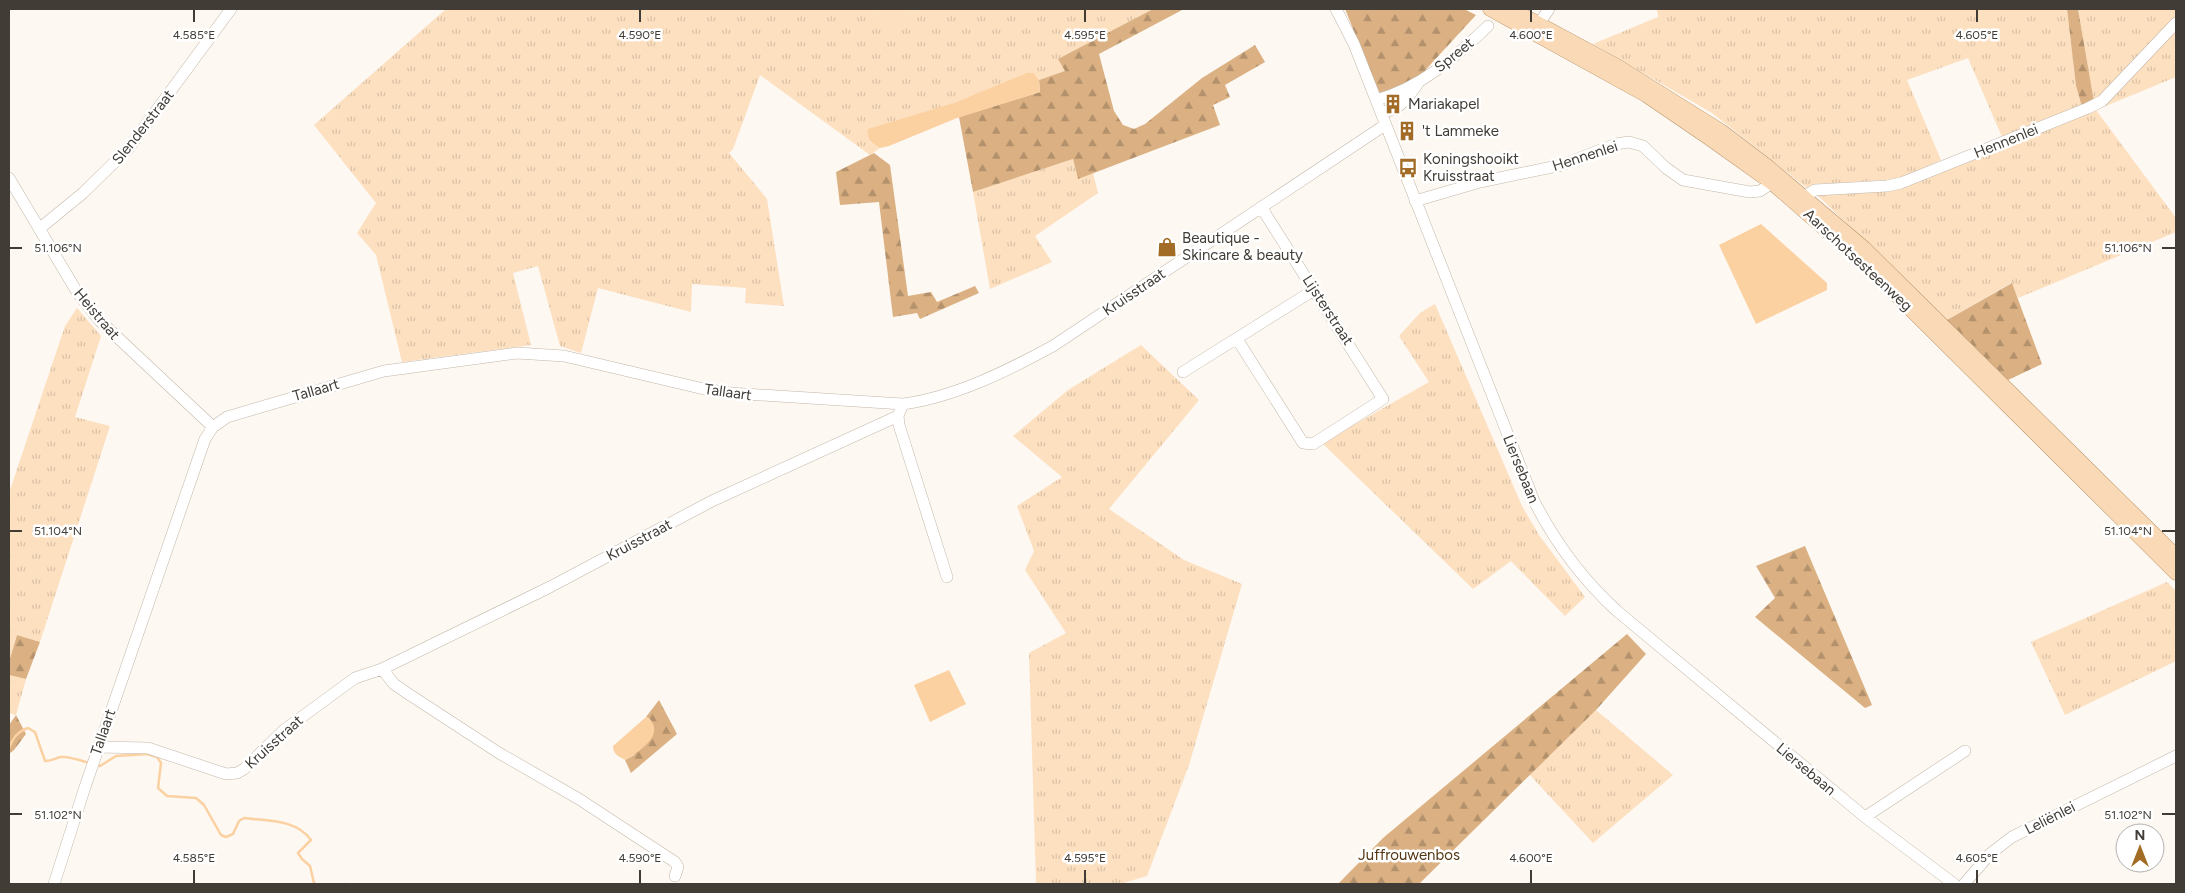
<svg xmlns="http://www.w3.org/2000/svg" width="2185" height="893" font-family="Figtree,sans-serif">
	<defs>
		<pattern id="grass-tufts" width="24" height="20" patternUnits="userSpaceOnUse" patternTransform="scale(1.25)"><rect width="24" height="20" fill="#fde0c0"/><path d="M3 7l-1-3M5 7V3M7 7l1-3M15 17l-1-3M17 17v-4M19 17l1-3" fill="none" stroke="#dac1a6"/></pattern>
		<pattern id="forest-firs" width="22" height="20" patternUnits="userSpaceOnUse" patternTransform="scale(1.25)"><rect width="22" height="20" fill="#dbb183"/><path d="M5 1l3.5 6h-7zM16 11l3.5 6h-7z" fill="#b3916c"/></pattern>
	</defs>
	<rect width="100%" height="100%" fill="#fdf8f2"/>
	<path fill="url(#grass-tufts)" d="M 446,9 L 873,9 L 891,27 L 916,9 L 1153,9 L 1059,59 L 1066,71 L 1039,80 L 1034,73 L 1026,73 L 954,103 L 870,142 L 880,148 L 870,155 L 760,75 L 733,149 L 729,153 L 767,199 L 784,306 L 745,303 L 746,288 L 692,284 L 691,312 L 598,288 L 581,353 L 560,346 L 538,266 L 513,273 L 531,345 L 402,362 L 376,255 L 357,233 L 376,203 L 314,125 Z
		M 1657,9 L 2067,9 L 2076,86 L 2082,107 L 2002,137 L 1968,58 L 1907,80 L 1941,160 L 1901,179 L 1816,184 L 1808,189 L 1712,113 L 1593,44 L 1658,17 Z
		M 2078,9 L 2176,9 L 2176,77 L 2096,110 L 2176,218 L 2176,232 L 2018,298 L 2011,283 L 1947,320 L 1816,194 L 1890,190 L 2095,110 Z
		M 1073,159 L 1078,178 L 1093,173 L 1098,193 L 1035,236 L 1052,262 L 990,289 L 973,192 Z
		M 1435,304 L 1522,506 L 1539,535 L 1585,597 L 1565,616 L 1511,561 L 1473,589 L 1322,443 L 1429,382 L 1399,336 L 1420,313 Z
		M 77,308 L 101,336 L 75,417 L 110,426 L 40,642 L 17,635 L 9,662 L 9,493 L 65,326 Z
		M 1141,345 L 1199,400 L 1109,509 L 1184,560 L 1242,584 L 1189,765 L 1147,876 L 1120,884 L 1036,884 L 1029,653 L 1066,633 L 1025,570 L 1034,551 L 1017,506 L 1062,477 L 1013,436 L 1068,390 Z
		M 2167,582 L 2176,591 L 2176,661 L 2065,715 L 2031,642 Z
		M 9,675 L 26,679 L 16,715 L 9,713 Z
		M 1596,710 L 1673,775 L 1593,843 L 1529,774 Z"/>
	<path fill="url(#forest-firs)" d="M 1153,9 L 1184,9 L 1099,54 L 1114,111 L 1123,125 L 1134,129 L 1145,124 L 1202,78 L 1255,45 L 1265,62 L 1225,85 L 1230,97 L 1213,105 L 1220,125 L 1078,179 L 1073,159 L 973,192 L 959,117 L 1040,92 L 1039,80 L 1065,71 L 1058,59 Z
		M 1345,9 L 1464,9 L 1476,15 L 1419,77 L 1380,95 Z
		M 2067,9 L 2078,9 L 2094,102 L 2082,107 L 2076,86 Z
		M 874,153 L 890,165 L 908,296 L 931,292 L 937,302 L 975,286 L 979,293 L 920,319 L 917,313 L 893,317 L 879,202 L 840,205 L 836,172 Z
		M 2012,283 L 2042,364 L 2008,380 L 1947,320 Z
		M 1805,546 L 1872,705 L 1865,708 L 1755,617 L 1775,598 L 1756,566 Z
		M 1627,634 L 1646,654 L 1596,710 L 1419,884 L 1338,884 L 1383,838 Z
		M 17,635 L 40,642 L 26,679 L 9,675 L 9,662 Z
		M 659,700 L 677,734 L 631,773 L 625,760 L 634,755 L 650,719 L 646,717 Z
		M 16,715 L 26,734 L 14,750 L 9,754 L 9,725 Z"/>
	<path fill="#fde0c0" d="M 873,9 L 916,9 L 891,28 Z"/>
	<path fill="#fcd1a2" d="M 1026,73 L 1034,73 L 1039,80 L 1040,92 L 957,118 L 889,146 L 880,148 C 871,143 867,140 868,129 L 954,103 Z
		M 1761,224 L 1827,283 L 1827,290 L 1756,324 L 1719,245 Z
		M 949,670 L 966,704 L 930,722 L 914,685 Z
		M 646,717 L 650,719 C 652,722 655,726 654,731 C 654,742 634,755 625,760 C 618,756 613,754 613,746 Z"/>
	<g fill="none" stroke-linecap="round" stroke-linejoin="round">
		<path stroke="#fcd1a2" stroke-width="2.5" d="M 9,748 C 13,738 17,732 28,728 L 35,732 L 45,761 C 52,761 54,759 60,757 C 69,756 80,760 89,763
			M 97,765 L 100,766 L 116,756 L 147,754 L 157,757 L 161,763 L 158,788 L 167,796 L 196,798 L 204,805 L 221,835 L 226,837 L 233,834 L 239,821 L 244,818 C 267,821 296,819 311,840 L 298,853 L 302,859 L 310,866 L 314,883 L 316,884
			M 345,884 L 347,884"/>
		<defs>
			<path id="minor" d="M 1336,9 L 1354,44 L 1534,501 C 1556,544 1582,579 1617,611 L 1865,817 L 1954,884
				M 1534,31 L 1549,9
				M 1376,100 C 1420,88 1456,57 1488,26
				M 1381,112 C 1400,111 1408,97 1419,82
				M 9,178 L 77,292 L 100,321 L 213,427
				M 1804,197 L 1815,190 L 1887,186 L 1901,183 L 2088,108 L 2102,101 L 2176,23
				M 1415,201 L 1480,182 L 1562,165 L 1616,144 L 1629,142 L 1643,146 L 1666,168 L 1683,180 L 1750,192 L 1760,191 L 1772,183
				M 39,229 L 83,193 L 128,149 L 231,9
				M 1237,339 L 1303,443 L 1313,444 L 1383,399 L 1261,207
				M 1183,372 L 1314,290
				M 898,416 L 899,425 L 947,577
				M 382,669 L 394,684 L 407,693 L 499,753 L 579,799 L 675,862 L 678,867 L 675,876
				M 98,747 L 148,748 L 226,774 L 237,773 L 244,769 L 284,730 L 355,678 L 382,669 L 550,587 L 712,501 L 898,416 L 903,404 C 955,397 1007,371 1053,346 L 1385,125
				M 1865,817 L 1965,751
				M 54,884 L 85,787 L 205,439 L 213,427 L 227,417 L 384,371 L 517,353 L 564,356 L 704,389 L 730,393 L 903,404
				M 1964,884 L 1990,854 L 2012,837 L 2176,756"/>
			<path id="major" d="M 1490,9 L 1646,95 L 1709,138 L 1772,183 L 1862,261 L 2176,573
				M 1511,9 L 1617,66 L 1721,131 L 1767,166 L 1864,248 L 2176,556"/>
		</defs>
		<use href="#minor" stroke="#c3b6a8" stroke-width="12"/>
		<use href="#major" stroke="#b79369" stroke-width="15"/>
		<use href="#minor" stroke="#fff" stroke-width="11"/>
		<use href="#major" stroke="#fadab6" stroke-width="14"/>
	</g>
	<path fill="none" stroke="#413c36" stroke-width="2" d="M 194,10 L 194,22M 640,10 L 640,22M 1085,10 L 1085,22M 1531,10 L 1531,22M 1977,10 L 1977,22M 10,248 L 22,248M 2162,248 L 2175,248M 10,531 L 22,531M 2162,531 L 2175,531M 10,814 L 22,814M 2162,814 L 2175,814M 194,870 L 194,883M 640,870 L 640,883M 1085,870 L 1085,883M 1531,870 L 1531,883M 1977,870 L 1977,883"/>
	<defs>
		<symbol id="building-bare" viewBox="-9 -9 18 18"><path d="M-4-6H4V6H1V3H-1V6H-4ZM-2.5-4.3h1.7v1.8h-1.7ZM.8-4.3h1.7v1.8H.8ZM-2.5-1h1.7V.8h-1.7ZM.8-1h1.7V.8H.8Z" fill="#a26c26" stroke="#fff" stroke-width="2.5" paint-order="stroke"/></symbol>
		<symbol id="bus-bare" viewBox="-9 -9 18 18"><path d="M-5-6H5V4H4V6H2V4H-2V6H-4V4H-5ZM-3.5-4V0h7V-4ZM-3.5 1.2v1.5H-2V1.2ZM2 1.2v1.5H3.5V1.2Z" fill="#a26c26" stroke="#fff" stroke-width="2.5" paint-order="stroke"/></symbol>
		<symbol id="shop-bare" viewBox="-9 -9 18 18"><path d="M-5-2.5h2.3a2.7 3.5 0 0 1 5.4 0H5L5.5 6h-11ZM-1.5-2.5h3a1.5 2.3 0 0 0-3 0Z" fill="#a26c26" stroke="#fff" stroke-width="2.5" paint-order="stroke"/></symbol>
	</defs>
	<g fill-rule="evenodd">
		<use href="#building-bare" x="1379" y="90" width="28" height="28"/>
		<use href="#building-bare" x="1393" y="117" width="28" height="28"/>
		<use href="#bus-bare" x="1394" y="154" width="28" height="28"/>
		<use href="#shop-bare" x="1153" y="233" width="28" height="28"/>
	</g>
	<g text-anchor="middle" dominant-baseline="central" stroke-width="5" stroke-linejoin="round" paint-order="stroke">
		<g font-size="15" fill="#413c36" stroke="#fff">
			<text transform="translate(1454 55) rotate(-39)">Spreet</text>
			<text transform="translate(143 127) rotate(-52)">Slenderstraat</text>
			<text transform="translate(2006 141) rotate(-22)">Hennenlei</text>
			<text transform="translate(1585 156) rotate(-18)">Hennenlei</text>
			<text transform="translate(1858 260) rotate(43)">Aarschotsesteenweg</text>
			<text transform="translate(1134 292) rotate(-34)">Kruisstraat</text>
			<text transform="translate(1328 310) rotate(57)">Lijsterstraat</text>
			<text transform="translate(97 314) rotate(50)">Heistraat</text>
			<text transform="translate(316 390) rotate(-16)">Tallaart</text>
			<text transform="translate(728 392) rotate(8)">Tallaart</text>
			<text transform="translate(1521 469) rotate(68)">Liersebaan</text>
			<text transform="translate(639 540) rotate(-28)">Kruisstraat</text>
			<text transform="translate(103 732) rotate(-71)">Tallaart</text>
			<text transform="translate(274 742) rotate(-42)">Kruisstraat</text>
			<text transform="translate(1806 769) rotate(40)">Liersebaan</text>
			<text transform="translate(2050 818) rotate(-27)">Leliënlei</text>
		</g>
		<g font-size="15" fill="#413c36" stroke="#fff" text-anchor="start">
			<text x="1408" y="104">Mariakapel</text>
			<text x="1422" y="131">'t Lammeke</text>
			<text x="1423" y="159">Koningshooikt<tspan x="1423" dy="17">Kruisstraat</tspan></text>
			<text x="1182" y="238">Beautique -<tspan x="1182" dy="17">Skincare &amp; beauty</tspan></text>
		</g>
		<g font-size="15" fill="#523611" stroke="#fff">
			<text x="1409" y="855">Juffrouwenbos</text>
		</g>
	</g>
	<g font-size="12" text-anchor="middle" fill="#413c36" stroke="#fff" stroke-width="5" stroke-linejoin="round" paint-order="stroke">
		<text x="194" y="39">4.585°E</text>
		<text x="640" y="39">4.590°E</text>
		<text x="1085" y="39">4.595°E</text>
		<text x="1531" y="39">4.600°E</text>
		<text x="1977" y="39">4.605°E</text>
		<text x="58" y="252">51.106°N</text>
		<text x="2128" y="252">51.106°N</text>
		<text x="58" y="535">51.104°N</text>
		<text x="2128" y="535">51.104°N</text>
		<text x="58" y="819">51.102°N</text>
		<text x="2128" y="819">51.102°N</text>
		<text x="194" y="862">4.585°E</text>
		<text x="640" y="862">4.590°E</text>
		<text x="1085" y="862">4.595°E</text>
		<text x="1531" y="862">4.600°E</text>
		<text x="1977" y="862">4.605°E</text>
	</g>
	<rect width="2185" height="893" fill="none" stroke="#413c36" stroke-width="20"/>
	<g transform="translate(2140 848)"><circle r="24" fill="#ffffff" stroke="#b3b1af"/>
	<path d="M0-4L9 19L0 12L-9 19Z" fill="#a26c26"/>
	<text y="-8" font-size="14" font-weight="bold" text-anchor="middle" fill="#413c36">N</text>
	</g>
</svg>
